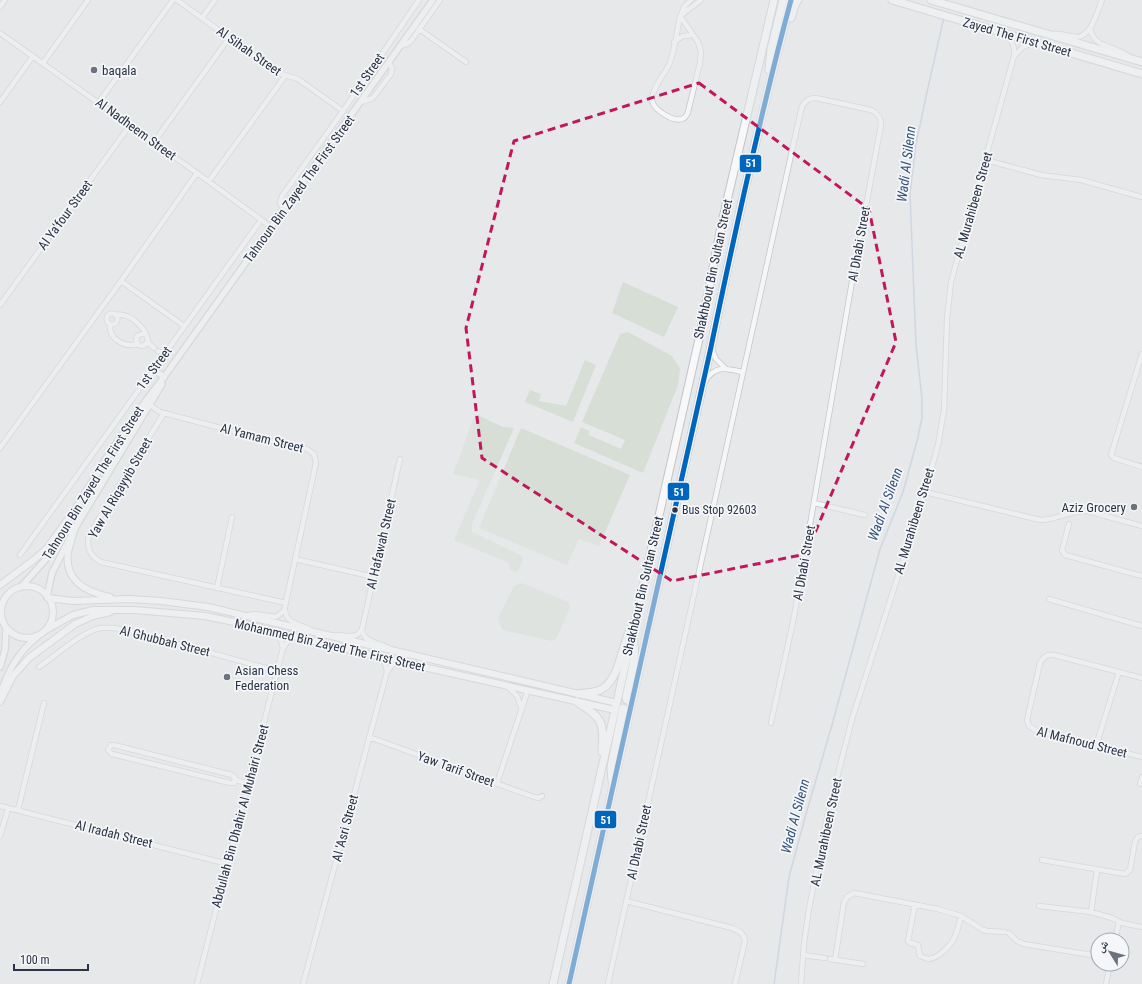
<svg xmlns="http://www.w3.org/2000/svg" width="1142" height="984" font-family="'Roboto Condensed','Noto Naskh Arabic',sans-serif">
	<rect width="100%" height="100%" fill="#e6e8ea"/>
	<path fill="#d6ded6" d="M 623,282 L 678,307 L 664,337 L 612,313 Z
		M 628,332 L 672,356 L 680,369 L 678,385 L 643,473 L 574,443 L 581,427 L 589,431 L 589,435 L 621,449 L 625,440 L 582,422 L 620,334 Z
		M 585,360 L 596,365 L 573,422 L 525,402 L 530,390 L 541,394 L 539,401 L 566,406 Z
		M 475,414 L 503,427 L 514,428 L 472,524 L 472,532 L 522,556 L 523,560 L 517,572 L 510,570 L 509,563 L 454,540 L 480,480 L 453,474 Z
		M 521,428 L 630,475 L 599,546 L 579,539 L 567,565 L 479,528 Z
		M 522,583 L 568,602 L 570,608 L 556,639 L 552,641 L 502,630 L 498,618 L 514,586 Z"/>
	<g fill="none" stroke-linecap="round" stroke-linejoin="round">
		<path stroke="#b4c4d5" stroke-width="1.5" d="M 774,984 L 789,877 L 806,814 L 832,725 L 880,549 L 903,492 L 917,441 L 922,418 L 922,399 L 916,345 L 910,194 L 916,144 L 927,92 L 944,17"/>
		<defs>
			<path id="minor" d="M 177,0 L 278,73 L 298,79 L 343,111
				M 0,7 L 5,0
				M 681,15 L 684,7 L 691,0
				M 680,16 L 698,42 L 701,52 L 700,63 L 688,112 C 687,115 685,118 682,119 C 673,122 651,109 652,98 C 653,87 664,75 669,65 C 675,50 677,32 680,16 Z
				M 680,16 L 701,0
				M 202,18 L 215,0
				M 1090,28 C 1094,49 1114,45 1128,56
				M 419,29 L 466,62
				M 0,33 L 197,173 L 271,227
				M 1052,34 C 1061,33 1068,36 1077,37 C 1091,37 1098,10 1102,0
				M 674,42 L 683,36 L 693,35
				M 400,46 L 407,44 L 411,41 L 440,0
				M 1015,55 L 1023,47 L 1033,43
				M 43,63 L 88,0
				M 0,102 L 33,56
				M 99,102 L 173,0
				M 361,102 L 373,98 L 391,74 L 392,68 L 389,62
				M 154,142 L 229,38
				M 986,160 L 1041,175 L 1081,180 L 1142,197
				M 209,181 L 285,76
				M 284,210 L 280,203 L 282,196 L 343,111 L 419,0
				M 121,281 L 184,326
				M 0,305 L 130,125
				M106.5 319a5.5 5.5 0 1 1 11 0a5.5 5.5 0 1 1-11 0Z
				M 115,315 C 129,312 146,327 148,341 L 145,345 L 141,346 L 138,344 L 136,340 L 137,336 L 142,334 L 145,334
				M 110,324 C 108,339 125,348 138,344
				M 147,342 L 154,348
				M 712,349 L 716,359 L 725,368
				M 158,351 L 163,354
				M 1142,354 L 1111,455 L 1114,458 L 1142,467
				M 705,381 C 716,365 726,368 742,372
				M 150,405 L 160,412 L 251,436 L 307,449 L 314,454 L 316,463 L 284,611 L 276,617 L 255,614 L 248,615
				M 164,413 L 89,535 C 86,548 90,556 101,562 L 286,603
				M 0,448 L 121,281 L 197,173
				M 925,492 L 1040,520 C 1057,520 1071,510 1087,511 L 1142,526
				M 814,503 L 865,515
				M 1069,524 L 1062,550 L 1065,555 L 1142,576
				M 20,555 L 261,220
				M 295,559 L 374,577
				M 217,588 L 232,517
				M 1049,599 L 1142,626
				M 285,610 C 286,624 301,624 311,630
				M 362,629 C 363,643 379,642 389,648
				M 275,632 L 280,637 L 283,648
				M 333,635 C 344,634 356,641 362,629 L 400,459
				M 380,657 L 385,663 L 387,672
				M 39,667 C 54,657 85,629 102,628 C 111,627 119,629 127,630 L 277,671
				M 1142,678 L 1054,655 C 1048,654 1043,657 1040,663 L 1027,720 L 1029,726 L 1037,731 L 1142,757
				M 507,686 L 517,696 L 522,710
				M 369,737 L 534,797 L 539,798 L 542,796
				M 111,745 L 114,745 L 232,775 L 235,778 L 234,783 L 230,783 L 112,754 L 108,750 Z
				M 1096,746 L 1119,672
				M 236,780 L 249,784
				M 497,783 L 528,690
				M 1140,784 L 1142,777
				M 0,806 L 228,864
				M 18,810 L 44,703
				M 0,836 L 8,809
				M 1042,860 L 1125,874 L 1130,870 L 1135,841 L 1138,837 L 1142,836
				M 626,901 L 732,928 C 739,931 744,933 745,941 L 735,984
				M 915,904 L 908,941 L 910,943 L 918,945 L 920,956 L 928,959 C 933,959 936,957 940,954 C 955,943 957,933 961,916
				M 1039,906 L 1091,912 L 1112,918 L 1122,923 L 1142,927
				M 1091,912 L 1097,870
				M 1009,933 L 1017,941 L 1024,944 L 1098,956
				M 1115,940 L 1119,922
				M 803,955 L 825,958
				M 830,959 L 863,964
				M 835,960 L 844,902 L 847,897 L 854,893 L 938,909 L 961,916 L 983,930 L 987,931 L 1005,932
				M 197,984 L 283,648 L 289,640 L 295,637
				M 303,984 L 387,672 L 392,665 L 398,661
				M 608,984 L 801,110 C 803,102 808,98 816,98 L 871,110 C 878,113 881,117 881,125 L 854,270 L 794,617 L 771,723
				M 801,984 L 804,943 L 809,909 L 828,813 L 852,719 L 925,492 L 938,445 L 944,410 L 947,319 L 951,282 L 1014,56 C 1015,48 1013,41 1006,35
				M 1106,984 L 1110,964"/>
			<path id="tertiary" d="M 153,369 L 164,377
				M 78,505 L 107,457 L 145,402 L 164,377 L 433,0
				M 21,587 L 46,559 L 67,525
				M 47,597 L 52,573 L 75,528 L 162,384
				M 0,667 L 5,650 L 6,628
				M 0,695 C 8,671 18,652 38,636"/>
			<path id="secondary" d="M 75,528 C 72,536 70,544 68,552 C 64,581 86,592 110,597
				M 0,585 L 35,559 L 48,547 L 80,502
				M1 612a26 26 0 1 1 52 0a26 26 0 1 1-52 0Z
				M 48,598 L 73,601 L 129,599 L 161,601 L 208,607 L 617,703
				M 46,630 L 73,615 L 93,610 L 135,610 L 205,616 L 244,624 L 379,657 L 615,710
				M 0,702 L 13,676 L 29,658 L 75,624 L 93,616 L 110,612"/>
			<path id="primary" d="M 892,0 L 1142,74
				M 931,0 L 1142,62
				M 791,18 L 795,5 L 798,0
				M 769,70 L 771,49 L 783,0
				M 632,636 C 639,651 629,681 626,698 L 627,700 L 630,701 L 633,698
				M 578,694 C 585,693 593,693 600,690 C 620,681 621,646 631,628
				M 577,702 C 603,718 604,722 602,752
				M 612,781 L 611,767 L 623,708
				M 553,984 L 699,339 L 722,222 L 774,0
				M 569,984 L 711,347 C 735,231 760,115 791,0"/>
		</defs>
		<use href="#minor" stroke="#c4c6c8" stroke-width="6"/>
		<use href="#tertiary" stroke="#c4c6c8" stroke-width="8"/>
		<use href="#secondary" stroke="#c4c6c8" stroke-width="8"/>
		<use href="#primary" stroke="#c2c5c8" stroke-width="9"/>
		<use href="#minor" stroke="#f5f6f7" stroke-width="4.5"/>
		<use href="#tertiary" stroke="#f5f6f7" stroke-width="5.5"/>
		<use href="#secondary" stroke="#f8f8f8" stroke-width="6"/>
		<use href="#primary" stroke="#f8f8f8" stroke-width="7"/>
		<defs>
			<path id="bus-1" d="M 569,984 L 711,347 C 735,231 760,115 791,0"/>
		</defs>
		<use href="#bus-1" stroke="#f4f6f9" stroke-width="8"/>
		<use href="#bus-1" stroke="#0065bd" stroke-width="5"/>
	</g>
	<path d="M0 0H1142V984H0ZM 699,83 L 869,209 L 896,342 L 806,554 L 672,581 L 482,458 L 466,328 L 514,141 Z" fill="#e6e8ea" fill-opacity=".55" fill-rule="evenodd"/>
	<path fill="none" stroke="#c2185b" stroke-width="3" stroke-dasharray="8 5" stroke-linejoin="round" d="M 699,83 L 869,209 L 896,342 L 806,554 L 672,581 L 482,458 L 466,328 L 514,141 Z"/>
	<g fill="#6c737f" stroke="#f4f6f9" stroke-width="1.5">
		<circle cx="94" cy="70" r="4"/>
		<circle cx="1134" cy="507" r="4"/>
		<circle cx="227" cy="677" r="4"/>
	</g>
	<circle fill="#2b3445" stroke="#f4f6f9" stroke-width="1.5" cx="675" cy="510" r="3.5"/>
	<g text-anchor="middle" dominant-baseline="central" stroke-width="3.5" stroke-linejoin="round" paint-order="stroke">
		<g font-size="12" fill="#2b3445" stroke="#f4f6f9" text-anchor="start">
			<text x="682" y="510">Bus Stop 92603</text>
		</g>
		<g font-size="13" fill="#2b3445" stroke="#f4f6f9">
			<text transform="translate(1017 37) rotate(16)">Zayed The First Street</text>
			<text transform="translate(249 51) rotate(35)">Al Sihah Street</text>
			<text transform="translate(367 75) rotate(-55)">1st Street</text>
			<text transform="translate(136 129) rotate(36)">Al Nadheem Street</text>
			<text transform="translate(299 189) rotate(-54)">Tahnoun Bin Zayed The First Street</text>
			<text transform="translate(973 205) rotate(-74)">AL Murahibeen Street</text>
			<text transform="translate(65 215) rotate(-54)">Al Ya'four Street</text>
			<text transform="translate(859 244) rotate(-80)">Al Dhabi Street</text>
			<text transform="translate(713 269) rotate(-78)">Shakhbout Bin Sultan Street</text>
			<text transform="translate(154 368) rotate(-54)">1st Street</text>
			<text transform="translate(262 438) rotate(14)">Al Yamam Street</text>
			<text transform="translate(93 483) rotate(-58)">Tahnoun Bin Zayed The First Street</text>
			<text transform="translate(120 488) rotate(-60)">Yaw Al Riqayyib Street</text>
			<text transform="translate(914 521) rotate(-73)">AL Murahibeen Street</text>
			<text transform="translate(381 544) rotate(-77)">Al Hafawah Street</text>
			<text transform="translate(804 563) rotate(-80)">Al Dhabi Street</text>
			<text transform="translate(643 586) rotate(-77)">Shakhbout Bin Sultan Street</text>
			<text transform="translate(165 641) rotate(14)">Al Ghubbah Street</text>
			<text transform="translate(330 645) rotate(13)">Mohammed Bin Zayed The First Street</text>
			<text transform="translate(1082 742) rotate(14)">Al Mafnoud Street</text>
			<text transform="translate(456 769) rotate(20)">Yaw Tarif Street</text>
			<text transform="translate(240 816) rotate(-75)">Abdullah Bin Dhahir Al Muhairi Street</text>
			<text transform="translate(345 828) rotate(-75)">Al 'Asri Street</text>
			<text transform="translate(826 832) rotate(-78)">AL Murahibeen Street</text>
			<text transform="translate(114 834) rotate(14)">Al Iradah Street</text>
			<text transform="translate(639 842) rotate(-78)">Al Dhabi Street</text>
		</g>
		<g font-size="13" fill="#2b3445" stroke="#f4f6f9" text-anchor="start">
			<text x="102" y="70">baqala</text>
			<text x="1126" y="507" text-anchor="end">Aziz Grocery</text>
			<text x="235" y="670">Asian Chess<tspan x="235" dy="15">Federation</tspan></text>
		</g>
		<g font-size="14" font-style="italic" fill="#34527a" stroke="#f4f6f9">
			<text transform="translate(906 164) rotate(-83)">Wadi Al Silenn</text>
			<text transform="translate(885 504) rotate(-70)">Wadi Al Silenn</text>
			<text transform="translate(795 816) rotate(-75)">Wadi Al Silenn</text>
		</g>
	</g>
	<g stroke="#f4f6f9" stroke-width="1.5">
		<rect x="739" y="154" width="23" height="19" rx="4" fill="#0065bd"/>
		<rect x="667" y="482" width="23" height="19" rx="4" fill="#0065bd"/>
		<rect x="594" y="810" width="23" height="19" rx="4" fill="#0065bd"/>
	</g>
	<g font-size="11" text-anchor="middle" font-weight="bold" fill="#fff">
		<text x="751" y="167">51</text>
		<text x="679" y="496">51</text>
		<text x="606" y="824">51</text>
	</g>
	<g transform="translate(1110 952) rotate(307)"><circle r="19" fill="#f4f6f9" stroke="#a4a8b1"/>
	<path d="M0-3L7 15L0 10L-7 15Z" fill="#6c737f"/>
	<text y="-6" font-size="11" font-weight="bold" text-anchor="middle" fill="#2b3445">ش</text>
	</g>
	<path d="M14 964v6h74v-6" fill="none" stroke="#2b3445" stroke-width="2"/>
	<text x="20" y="964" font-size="12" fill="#2b3445" stroke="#f4f6f9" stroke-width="3" paint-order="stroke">100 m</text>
</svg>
